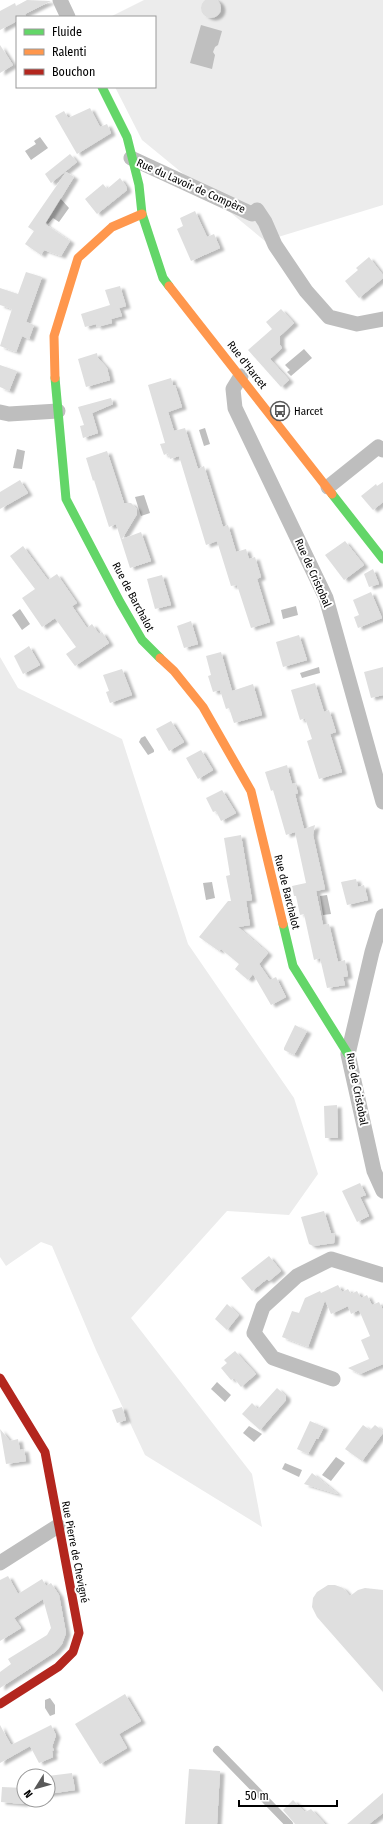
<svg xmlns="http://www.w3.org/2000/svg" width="383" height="1824" font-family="'Fira Sans Condensed',sans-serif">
	<defs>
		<filter id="shadow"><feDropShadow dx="4.5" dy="2.5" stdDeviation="1" flood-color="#0004"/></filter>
	</defs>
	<rect width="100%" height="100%" fill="#fff"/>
	<path fill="#ececec" d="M 144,0 L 383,0 L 383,205 L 265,241 L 142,140 L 115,87 L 155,87 L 155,17 L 110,17 Z
		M 0,657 L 18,688 L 122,739 L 188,944 L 294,1098 L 318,1174 L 289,1215 L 227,1211 L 131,1318 L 252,1474 L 262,1527 L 145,1455 L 96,1350 L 52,1246 L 41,1242 L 6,1266 L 0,1257 Z"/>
	<path fill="#bfbfbf" d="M 201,25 L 222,31 L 218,45 L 215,47 L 213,52 L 215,55 L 212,69 L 190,63 Z
		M 40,137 L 48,148 L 31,160 L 25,151 L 36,144 L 34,141 Z
		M 60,198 L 69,208 L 59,222 L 53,218 L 48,224 L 45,222 Z
		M 304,349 L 312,358 L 291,376 L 287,372 L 290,370 L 285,365 Z
		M 205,428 L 210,444 L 204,446 L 199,430 Z
		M 17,449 L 25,451 L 22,469 L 13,468 Z
		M 144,495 L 150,513 L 141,516 L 135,497 Z
		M 296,606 L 298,615 L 283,619 L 281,610 Z
		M 20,609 L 30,624 L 22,630 L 12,615 Z
		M 319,667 L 320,673 L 302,678 L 300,673 Z
		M 145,736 L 154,750 L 154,752 L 148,755 L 139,742 L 141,738 Z
		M 212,882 L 215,898 L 206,900 L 203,883 Z
		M 327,895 L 331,914 L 323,915 L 320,896 Z
		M 217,1382 L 231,1395 L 225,1402 L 211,1389 Z
		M 249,1426 L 262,1434 L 254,1442 L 243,1433 Z
		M 336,1457 L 345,1463 L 331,1481 L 322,1475 Z
		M 285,1463 L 302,1470 L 299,1477 L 282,1469 Z
		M 50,1698 L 55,1705 L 55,1714 L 50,1716 L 45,1708 L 45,1700 Z"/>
	<path fill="#dfdfdf" filter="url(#shadow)" d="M201 8a10 10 0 1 1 20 0a10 10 0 1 1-20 0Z
		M 27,0 L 51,1 L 25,14 L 26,16 L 24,17 L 17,17 L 17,21 L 0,30 L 0,11 L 15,3 L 16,6 Z
		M 0,45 L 13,65 L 0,73 Z
		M 90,108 L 100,127 L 107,124 L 111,133 L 77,154 L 55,116 L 64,111 L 68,118 Z
		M 70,154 L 77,162 L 51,183 L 45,174 Z
		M 66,172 L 74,177 L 45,224 L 70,241 L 61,256 L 44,250 L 41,255 L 25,244 L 34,231 L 28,227 Z
		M 120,178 L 126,186 L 127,190 L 97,214 L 85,199 L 103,184 L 107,189 Z
		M 195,211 L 207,237 L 214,234 L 220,248 L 191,261 L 177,229 L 183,226 L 180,218 Z
		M 369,257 L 383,275 L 383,278 L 359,298 L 345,281 L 358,270 L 356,268 Z
		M 26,272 L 42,277 L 26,322 L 34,325 L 29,339 L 22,336 L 16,352 L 0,346 L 12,309 L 0,305 L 0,288 L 18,294 Z
		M 120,286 L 126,306 L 119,308 L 122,316 L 111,319 L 112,323 L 97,327 L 96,324 L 85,327 L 81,314 L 110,305 L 105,290 Z
		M 281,309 L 294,323 L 280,336 L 280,345 L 282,348 L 270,359 L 289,380 L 281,387 L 248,350 L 272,329 L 266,322 Z
		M 97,353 L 98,358 L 107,368 L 110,380 L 86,387 L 78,359 Z
		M 0,365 L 17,371 L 9,391 L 0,387 Z
		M 171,378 L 173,385 L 175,385 L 182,407 L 168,412 L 174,431 L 185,428 L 198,469 L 204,466 L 223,527 L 228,525 L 236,552 L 246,549 L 249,559 L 255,557 L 261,577 L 257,579 L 270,622 L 251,628 L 237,585 L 231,586 L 217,541 L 206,545 L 179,456 L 170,459 L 168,453 L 164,455 L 160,444 L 165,443 L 148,385 Z
		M 111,398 L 113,404 L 92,413 L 98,433 L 83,438 L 80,426 L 84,425 L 78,407 Z
		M 107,451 L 124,503 L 131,503 L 137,509 L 137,514 L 122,539 L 141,532 L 151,561 L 130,568 L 116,524 L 109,527 L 94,480 L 93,481 L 86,458 Z
		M 20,480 L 28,493 L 0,509 L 0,492 Z
		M 383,482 L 383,502 L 373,510 L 361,496 L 376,484 L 377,486 Z
		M 345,541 L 364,565 L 344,580 L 325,555 Z
		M 23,546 L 48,580 L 57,574 L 77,603 L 72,606 L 87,628 L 92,624 L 99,634 L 102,632 L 109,643 L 75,666 L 66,654 L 76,647 L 55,618 L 42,627 L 22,598 L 35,589 L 10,556 Z
		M 373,569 L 379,584 L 369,587 L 364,574 Z
		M 162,575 L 171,605 L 155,609 L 147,579 Z
		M 371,592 L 382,618 L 358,628 L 354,617 L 359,615 L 353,600 Z
		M 191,621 L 198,644 L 184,648 L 177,626 Z
		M 299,635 L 307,660 L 283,667 L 276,642 Z
		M 29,646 L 40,665 L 23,674 L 14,656 Z
		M 221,652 L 232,691 L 253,684 L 262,715 L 234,723 L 229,708 L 226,709 L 220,690 L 213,692 L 208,676 L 211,675 L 206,656 Z
		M 383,667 L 383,695 L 371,698 L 364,672 Z
		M 122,669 L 132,695 L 110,703 L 106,692 L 109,691 L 103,675 Z
		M 315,683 L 324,712 L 329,710 L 336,732 L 330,734 L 342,772 L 319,779 L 307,741 L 312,739 L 305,718 L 300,720 L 291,690 Z
		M 171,721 L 184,742 L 169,751 L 156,729 Z
		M 201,750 L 213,770 L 198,779 L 186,758 Z
		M 287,765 L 292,784 L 295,783 L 298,793 L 295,794 L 304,829 L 315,825 L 313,835 L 325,889 L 316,891 L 323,925 L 329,924 L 338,962 L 345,960 L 348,976 L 343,977 L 345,985 L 327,988 L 320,958 L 314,960 L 304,914 L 300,915 L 296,896 L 294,896 L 292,886 L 306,883 L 295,832 L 286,835 L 273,790 L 271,791 L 265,772 Z
		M 222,790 L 236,813 L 221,821 L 216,811 L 213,812 L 206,798 Z
		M 241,835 L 252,900 L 246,901 L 250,925 L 238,927 L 268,953 L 259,964 L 270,980 L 276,977 L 286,997 L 271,1005 L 253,974 L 248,980 L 235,969 L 239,964 L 221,949 L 219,951 L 216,949 L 199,937 L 228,901 L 231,901 L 226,876 L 230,875 L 224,838 Z
		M 356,879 L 358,887 L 364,885 L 368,900 L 347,905 L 341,882 Z
		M 295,1025 L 307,1031 L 294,1055 L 284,1050 L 284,1048 Z
		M 337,1105 L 338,1138 L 325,1138 L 324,1106 Z
		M 360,1183 L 366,1195 L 360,1197 L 369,1216 L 357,1222 L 342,1191 Z
		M 324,1211 L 331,1233 L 335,1234 L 334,1243 L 313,1246 L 309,1244 L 301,1217 Z
		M 269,1256 L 281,1271 L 269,1281 L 267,1279 L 252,1291 L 241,1278 Z
		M 338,1285 L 342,1292 L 348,1289 L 351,1294 L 357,1291 L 361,1298 L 367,1295 L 372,1305 L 379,1302 L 383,1310 L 383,1364 L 360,1374 L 348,1368 L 369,1359 L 361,1340 L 370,1336 L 359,1310 L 351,1314 L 348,1306 L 331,1314 L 325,1300 L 308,1347 L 282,1337 L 292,1311 L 299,1313 L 305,1298 L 320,1291 L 321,1293 Z
		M 227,1304 L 239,1315 L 227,1330 L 215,1319 Z
		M 235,1351 L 256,1374 L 241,1387 L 234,1378 L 231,1380 L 221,1368 L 227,1363 L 224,1360 Z
		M 277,1388 L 286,1396 L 286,1400 L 260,1430 L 242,1414 L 252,1403 L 258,1409 Z
		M 122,1407 L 126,1420 L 117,1423 L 112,1410 Z
		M 310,1421 L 324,1427 L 318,1439 L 316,1439 L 308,1454 L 297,1449 Z
		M 363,1425 L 370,1430 L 375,1425 L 383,1431 L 383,1433 L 362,1461 L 345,1449 Z
		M 0,1429 L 10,1441 L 18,1439 L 20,1450 L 24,1449 L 26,1461 L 6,1464 Z
		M 312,1473 L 338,1494 L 337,1494 L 304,1484 Z
		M 8,1576 L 18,1594 L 42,1579 L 46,1586 L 51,1583 L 59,1595 L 66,1633 L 62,1644 L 55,1652 L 0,1688 L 0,1672 L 11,1664 L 8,1659 L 47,1635 L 51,1628 L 43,1599 L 14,1618 L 21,1628 L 0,1641 L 0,1580 Z
		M 328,1585 L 335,1585 L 343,1588 L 350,1596 L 358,1590 L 365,1588 L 383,1590 L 383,1692 L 317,1617 L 312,1607 L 313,1598 L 317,1592 Z
		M 125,1694 L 141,1721 L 119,1734 L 127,1748 L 100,1764 L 75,1724 Z
		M 0,1725 L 11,1745 L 51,1725 L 56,1735 L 52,1747 L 54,1750 L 52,1751 L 53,1757 L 39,1763 L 30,1746 L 0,1763 Z
		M 189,1769 L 220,1771 L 217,1824 L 185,1824 Z
		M 72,1773 L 75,1790 L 48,1794 L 48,1776 Z
		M 2,1787 L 24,1788 L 24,1804 L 1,1802 Z
		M 383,1793 L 383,1813 L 369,1824 L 347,1824 Z
		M 293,1800 L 305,1812 L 311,1809 L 325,1824 L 295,1824 L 283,1810 Z"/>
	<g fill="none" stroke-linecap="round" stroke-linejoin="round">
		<path stroke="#bebebe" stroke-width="8" d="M 217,1750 L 289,1824"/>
		<path stroke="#bebebe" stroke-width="15" d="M 60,0 L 68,17
			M 131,158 L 252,214 L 257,210 L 265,222 L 275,245 L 306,291 L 329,317 L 357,324 L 383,319
			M 241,376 L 233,389 L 235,408 L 326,598 L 383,802
			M 0,412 L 9,414 L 58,411
			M 328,487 L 378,447 L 383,450
			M 383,916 L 372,952 L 348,1054 L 374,1171 L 383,1191
			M 333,1379 L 273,1358 L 254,1333 L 263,1307 L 297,1276 L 331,1259 L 383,1275
			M 0,1563 L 58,1526"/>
		<path stroke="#63d668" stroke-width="9" d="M 102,87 L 127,137 L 139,185 L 142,214 L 163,278 L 169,286
			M 55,378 L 66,499 L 120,602 L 142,640 L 160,658
			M 332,494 L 383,559
			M 283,924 L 293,966 L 348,1054"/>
		<path stroke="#ff974d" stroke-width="9" d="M 169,286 L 332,494
			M 55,378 L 54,336 L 78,258 L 112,227 L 142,214
			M 160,658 L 174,671 L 203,707 L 251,791 L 283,924"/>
		<path stroke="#b3261e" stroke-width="9" d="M 0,1378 L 45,1452 L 79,1633 L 73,1652 L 58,1667 L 0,1704"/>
	</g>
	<defs>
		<symbol id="bus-ring" viewBox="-11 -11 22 22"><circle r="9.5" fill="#fff" stroke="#595959" stroke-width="1.5"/><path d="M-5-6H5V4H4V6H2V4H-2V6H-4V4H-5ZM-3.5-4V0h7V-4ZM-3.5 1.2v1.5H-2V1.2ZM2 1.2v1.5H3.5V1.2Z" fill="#595959"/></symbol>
	</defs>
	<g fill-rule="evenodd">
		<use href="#bus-ring" x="269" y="400" width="22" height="22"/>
	</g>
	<g text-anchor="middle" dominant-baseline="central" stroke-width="4" stroke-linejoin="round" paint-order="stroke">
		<g font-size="11" fill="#000" stroke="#fff">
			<text transform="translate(191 186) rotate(24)">Rue du Lavoir de Compère</text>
			<text transform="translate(247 365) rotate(52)">Rue d'Harcet</text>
			<text transform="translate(313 573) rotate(66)">Rue de Cristobal</text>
			<text transform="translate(133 597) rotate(62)">Rue de Barchalot</text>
			<text transform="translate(287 892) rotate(76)">Rue de Barchalot</text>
			<text transform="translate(357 1089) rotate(79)">Rue de Cristobal</text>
			<text transform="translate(75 1552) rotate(79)">Rue Pierre de Chevigné</text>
		</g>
		<g font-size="11" fill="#000" stroke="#fff" text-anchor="start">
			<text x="294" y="411">Harcet</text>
		</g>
	</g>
	<rect x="16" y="16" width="140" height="72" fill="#ffffff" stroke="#999999"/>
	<rect x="24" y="29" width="20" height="6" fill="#63d668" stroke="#999999"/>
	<text x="52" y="36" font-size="12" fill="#000000">Fluide</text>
	<rect x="24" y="49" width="20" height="6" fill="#ff974d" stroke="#999999"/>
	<text x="52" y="56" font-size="12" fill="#000000">Ralenti</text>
	<rect x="24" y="69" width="20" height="6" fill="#b3261e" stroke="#999999"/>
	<text x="52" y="76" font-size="12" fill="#000000">Bouchon</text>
	<g transform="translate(36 1788) rotate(233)"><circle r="19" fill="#ffffff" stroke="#999999"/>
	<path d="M0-3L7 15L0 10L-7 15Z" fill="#595959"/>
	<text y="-6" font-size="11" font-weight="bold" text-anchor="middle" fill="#000000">N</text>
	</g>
	<path d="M239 1800v6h98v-6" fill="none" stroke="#000000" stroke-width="2"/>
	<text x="245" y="1800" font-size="12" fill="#000000" stroke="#ffffff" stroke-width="3" paint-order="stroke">50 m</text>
</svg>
